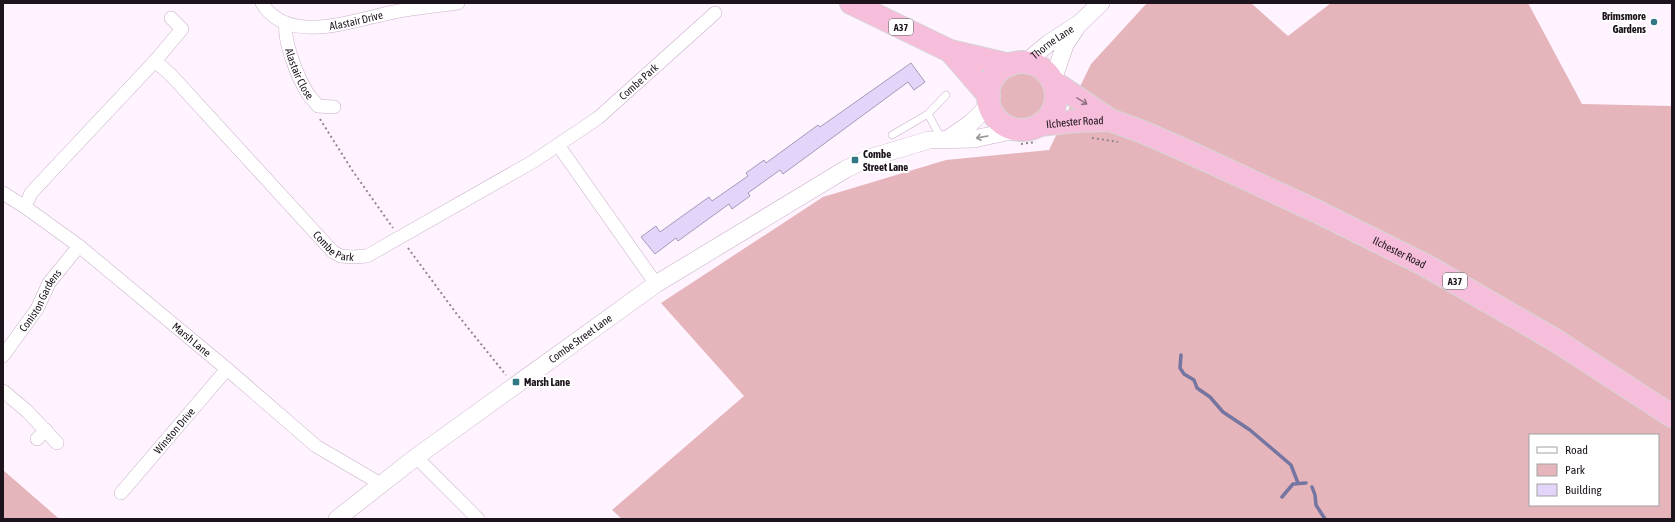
<svg xmlns="http://www.w3.org/2000/svg" width="1675" height="522" font-family="'Asap Condensed',sans-serif">
	<rect width="100%" height="100%" fill="#fef3ff"/>
	<path fill="#e5b5bb" fill-rule="evenodd" d="M 1147,3 L 1251,3 L 1288,36 L 1331,3 L 1528,3 L 1582,104 L 1672,106 L 1672,519 L 622,519 L 612,510 L 744,396 L 661,303 L 823,197 L 946,160 L 1049,150 L 1091,64 ZM 1530,435 L 1658,435 L 1658,505 L 1530,505 Z
		M996 97a26 26 0 1 1 52 0a26 26 0 1 1-52 0Z
		M 3,470 L 57,517 L 60,519 L 3,519 Z"/>
	<g fill="none" stroke-linecap="round" stroke-linejoin="round">
		<path stroke="#7475a0" stroke-width="3.5" d="M 1181,355 L 1180,368 L 1184,374 L 1194,380 L 1197,388 L 1210,397 L 1223,412 L 1250,430 L 1291,465 L 1298,483
			M 1312,487 L 1315,495 L 1316,505 L 1325,519
			M 1282,497 L 1293,484 L 1306,483"/>
	</g>
	<path fill="#e2d5f9" stroke="#a599b9" d="M 911,63 L 925,82 L 914,90 L 908,82 L 783,174 L 780,170 L 748,193 L 750,196 L 732,209 L 729,204 L 678,241 L 676,238 L 655,254 L 641,237 L 656,226 L 660,232 L 709,197 L 712,201 L 748,176 L 746,173 L 764,160 L 766,163 L 818,125 L 820,127 Z"/>
	<g fill="none" stroke-linecap="round" stroke-linejoin="round">
		<defs>
			<path id="service" d="M 928,114 L 941,138
				M 892,135 L 928,114 L 946,95"/>
			<g id="minor">
				<path id="s1" d="M 262,3 C 288,47 356,19 394,12 C 415,8 437,6 458,3"/>
				<path id="s2" d="M 286,23 C 283,41 298,78 308,94 C 311,98 315,102 318,106 L 334,107"/>
				<path id="s3" d="M 155,61 L 171,75 L 333,252 L 341,256 L 353,257 L 367,256 L 534,161 L 598,118 L 715,13"/>
				<path d="M 558,145 L 656,284"/>
				<path id="s4" d="M 3,193 L 25,207 L 79,246 L 227,369 L 316,446 L 374,480 L 379,486"/>
				<path d="M 25,207 L 31,193 L 155,61 L 182,29 L 171,18"/>
				<path id="s5" d="M 3,356 L 37,309 L 49,283 L 79,246"/>
				<path d="M 3,391 L 27,411 L 57,443"/>
				<path d="M 37,439 L 46,430"/>
				<path d="M 416,457 L 478,519"/>
				<path id="s6" d="M 121,493 L 227,369"/>
			</g>
			<g id="tertiary">
				<path id="s7" d="M 1026,62 L 1049,43 L 1080,23 L 1101,3"/>
				<path d="M 1053,80 L 1065,45 L 1076,28"/>
				<path d="M 948,139 L 971,123 L 990,104"/>
				<path id="s8" d="M 337,519 L 416,457 L 656,284 L 846,169 L 869,158 L 929,140 L 974,139 L 1015,130"/>
			</g>
			<g id="trunk">
				<path d="M 851,3 L 950,51 L 1010,65"/>
				<path d="M 950,51 L 989,96"/>
				<circle cx="1022" cy="96" r="34"/>
				<path id="s9" d="M 1054,82 L 1110,120 L 1143,132 L 1193,154 L 1316,211 L 1425,265 L 1555,340 L 1672,416"/>
				<path id="s10" d="M 1039,125 L 1077,121 L 1110,120"/>
			</g>
		</defs>
		<use href="#service" stroke="#c8afc9" stroke-width="8"/>
		<use href="#minor" stroke="#c8afc9" stroke-width="14"/>
		<use href="#tertiary" stroke="#c8afc9" stroke-width="18"/>
		<use href="#trunk" stroke="#d6d5d6" stroke-width="24"/>
		<path stroke="#908690" stroke-width="2" stroke-dasharray="2 3" stroke-linecap="butt" d="M 320,119 L 352,170 L 393,228
			M 1092,138 L 1118,142
			M 1021,144 L 1036,142
			M 408,248 L 456,313 L 506,375"/>
		<use href="#service" stroke="#fff" stroke-width="7"/>
		<use href="#minor" stroke="#fff" stroke-width="13"/>
		<use href="#tertiary" stroke="#fff" stroke-width="17"/>
		<use href="#trunk" stroke="#f6beda" stroke-width="22"/>
	</g>
	<defs><path id="oneway-shaft" d="M-6 0H5M1.5-3L5.5 0L1.5 3" fill="none" stroke-width="1.6" stroke-linecap="round" stroke-linejoin="round"/></defs>
	<use stroke="#947184" href="#oneway-shaft" transform="translate(1082 101) rotate(32)"/>
	<use stroke="#999599" href="#oneway-shaft" transform="translate(982 137) rotate(170)"/>
	<g fill="#317884" stroke="#fff" stroke-width="1.5">
		<circle cx="1654" cy="22" r="4"/>
		<rect x="851" y="156" width="8" height="8" rx="2"/>
		<rect x="512" y="378" width="8" height="8" rx="2"/>
	</g>
	<g text-anchor="middle" dominant-baseline="central" stroke-width="4" stroke-linejoin="round" paint-order="stroke">
		<g fill="#fff" stroke="#605a60" stroke-width="1">
			<rect x="889" y="19" width="24" height="16" rx="3"/>
			<rect x="1443" y="273" width="24" height="16" rx="3"/>
		</g>
		<g font-size="10" font-weight="bold" fill="#1c131c">
			<text x="901" y="27">A37</text>
			<text x="1455" y="281">A37</text>
		</g>
		<g font-size="11" font-weight="bold" fill="#1c131c" stroke="#fff" text-anchor="start">
			<text x="1646" y="16" text-anchor="end">Brimsmore<tspan x="1646" dy="13">Gardens</tspan></text>
			<text x="863" y="154">Combe<tspan x="863" dy="13">Street Lane</tspan></text>
			<text x="524" y="382">Marsh Lane</text>
		</g>
		<g font-size="11" fill="#1c131c" stroke="#fff">
			<text stroke="none"><textPath href="#s1" startOffset="103">Alastair Drive</textPath></text>
			<text stroke="none"><textPath href="#s7" startOffset="33">Thorne Lane</textPath></text>
			<text stroke="none"><textPath href="#s2" startOffset="53">Alastair Close</textPath></text>
			<text stroke="none"><textPath href="#s3" startOffset="620">Combe Park</textPath></text>
			<text stroke="none"><textPath href="#s10" startOffset="36">Ilchester Road</textPath></text>
			<text stroke="none"><textPath href="#s3" startOffset="259">Combe Park</textPath></text>
			<text stroke="none"><textPath href="#s9" startOffset="386">Ilchester Road</textPath></text>
			<text stroke="none"><textPath href="#s5" startOffset="67">Coniston Gardens</textPath></text>
			<text stroke="none"><textPath href="#s8" startOffset="303">Combe Street Lane</textPath></text>
			<text stroke="none"><textPath href="#s4" startOffset="239">Marsh Lane</textPath></text>
			<text stroke="none"><textPath href="#s6" startOffset="82">Winston Drive</textPath></text>
		</g>
	</g>
	<rect width="1675" height="522" fill="none" stroke="#1c131c" stroke-width="8"/>
	<rect x="1529" y="434" width="130" height="72" fill="#ffffff" stroke="#a4a1a4"/>
	<rect x="1537" y="447" width="20" height="6" fill="#ffffff" stroke="#a4a1a4"/>
	<text x="1565" y="454" font-size="12" fill="#1c131c">Road</text>
	<rect x="1537" y="464" width="20" height="12" fill="#e5b5bb" stroke="#a4a1a4"/>
	<text x="1565" y="474" font-size="12" fill="#1c131c">Park</text>
	<rect x="1537" y="484" width="20" height="12" fill="#e2d5f9" stroke="#a4a1a4"/>
	<text x="1565" y="494" font-size="12" fill="#1c131c">Building</text>
</svg>
